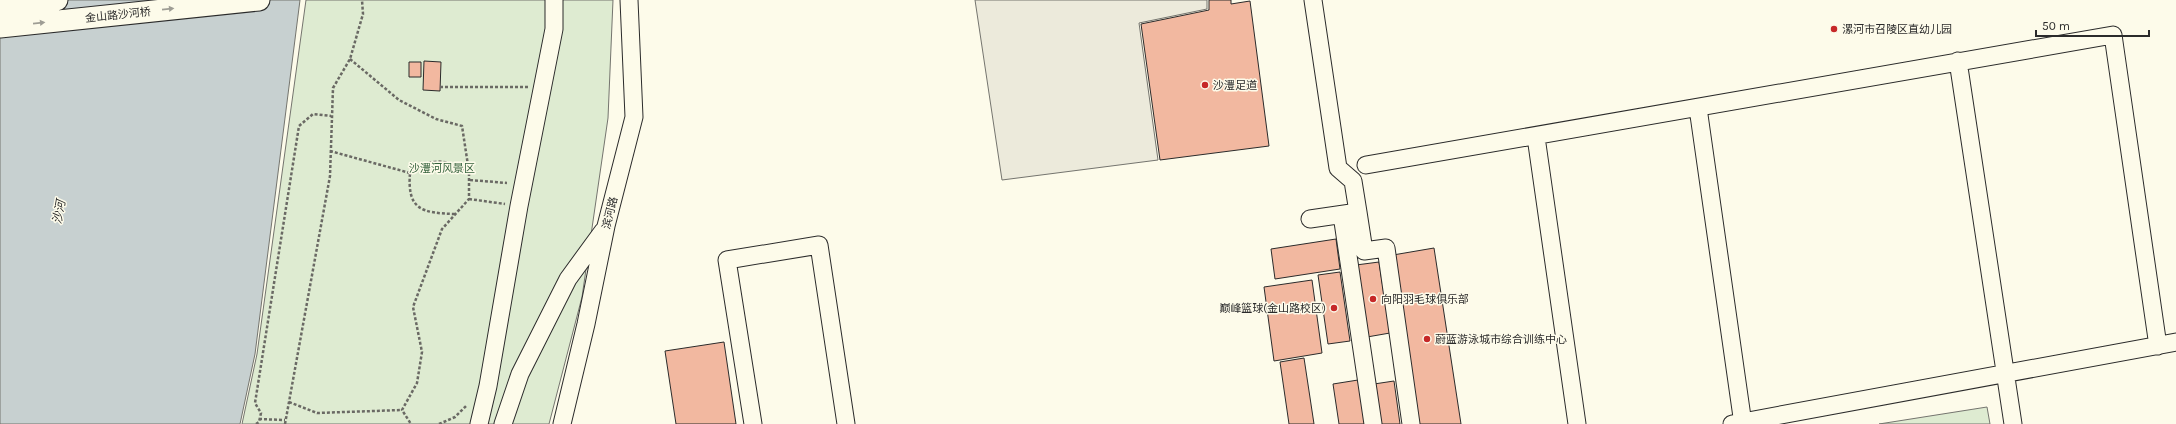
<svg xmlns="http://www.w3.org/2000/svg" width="2176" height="424" font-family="Karla,'Noto Sans SC',sans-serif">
	<rect width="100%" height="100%" fill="#fdfbea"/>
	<path fill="#deebd1" stroke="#74746e" d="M 306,0 L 613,0 L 608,118 L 582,297 L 549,424 L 242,424 L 257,354 Z
		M 1987,407 L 1990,424 L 1879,424 Z"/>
	<path fill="#eceadb" stroke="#74746e" d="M 975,0 L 1207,0 L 1207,9 L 1139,23 L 1158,160 L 1002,180 Z"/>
	<path fill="#c7d0d0" stroke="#74746e" d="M 0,0 L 300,0 L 255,354 L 240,424 L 0,424 Z"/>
	<path fill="#f2b8a0" stroke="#2b2b2b" d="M 1209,0 L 1231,0 L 1231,4 L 1250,1 L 1269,146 L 1160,160 L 1141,24 L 1209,10 Z
		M 424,61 L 441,62 L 440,91 L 423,90 Z
		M 409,62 L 421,62 L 421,77 L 409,77 Z
		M 1336,239 L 1340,269 L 1275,279 L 1271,249 Z
		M 1434,248 L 1461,424 L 1419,424 L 1393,255 Z
		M 1379,262 L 1390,333 L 1367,337 L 1356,265 Z
		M 1340,272 L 1350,341 L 1328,344 L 1318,275 Z
		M 1312,280 L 1322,353 L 1274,361 L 1264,287 Z
		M 724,342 L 736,424 L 676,424 L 665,351 Z
		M 1304,358 L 1314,424 L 1289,424 L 1280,362 Z
		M 1358,380 L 1365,424 L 1339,424 L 1333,384 Z
		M 1394,381 L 1400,424 L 1380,424 L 1374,384 Z"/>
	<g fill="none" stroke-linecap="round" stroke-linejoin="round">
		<defs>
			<path id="minor" d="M 1958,61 L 2013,424
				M 1698,108 L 1743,424
				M 1536,137 L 1577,424
				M 1366,165 L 2113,35 L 2158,346
				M 1358,212 L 1364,251 L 1386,248 L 1411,424
				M 1342,215 L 1373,424
				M 1310,219 L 1358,212 L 1353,181 L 1338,168 L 1313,0
				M 479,424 L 488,386 L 519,206 L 554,29 L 554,0
				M 503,424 L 520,374 L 568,279 L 603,231
				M 562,424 L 586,324 L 606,226 L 634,117 L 629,0
				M 753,424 L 727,260 L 819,245 L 846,424
				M 1732,424 L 2176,342"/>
			<path id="major" d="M 0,6 L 57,0
				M 0,27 L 259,0"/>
		</defs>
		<use href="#minor" stroke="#2b2b2b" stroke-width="19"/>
		<use href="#major" stroke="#2b2b2b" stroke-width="23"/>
		<path stroke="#6a6964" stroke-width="2.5" stroke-dasharray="3 2" stroke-linecap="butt" d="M 350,59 L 399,100 L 436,119 L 462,126 L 469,172 L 469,199 L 442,229 L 413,307 L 422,352 L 417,383 L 402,410 L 411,424
			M 440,87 L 528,87
			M 330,151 L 410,173
			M 470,180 L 507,183
			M 469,199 L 505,204
			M 455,214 C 422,213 407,210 410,173 C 432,157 446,159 469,172
			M 289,402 L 317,413 L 402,410
			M 259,419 L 285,420
			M 256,424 L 259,422 L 261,413 L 255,403 L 299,126 L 313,114 L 331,116
			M 285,424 L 330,176 L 333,88 L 350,59 L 363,14 L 362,0
			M 439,424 L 455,417 L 466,406"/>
		<use href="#minor" stroke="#fdfbea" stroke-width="17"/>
		<use href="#major" stroke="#fdfbea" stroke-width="21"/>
	</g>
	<defs><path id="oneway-solid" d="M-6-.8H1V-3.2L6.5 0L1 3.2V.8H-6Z"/></defs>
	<g fill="#9e9d94">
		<use href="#oneway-solid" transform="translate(168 9) rotate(-6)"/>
		<use href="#oneway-solid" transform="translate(39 23) rotate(-6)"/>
	</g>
	<g fill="#c62828" stroke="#fdfbea" stroke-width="1.5">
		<circle cx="1834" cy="29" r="4"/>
		<circle cx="1205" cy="85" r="4"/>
		<circle cx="1373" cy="299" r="4"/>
		<circle cx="1334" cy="308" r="4"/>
		<circle cx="1427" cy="339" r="4"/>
	</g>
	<g text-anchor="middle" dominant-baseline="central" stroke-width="3" stroke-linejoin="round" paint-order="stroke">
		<g font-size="11" fill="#2b2b2b" stroke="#fdfbea">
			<text transform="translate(118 15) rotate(-6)">金山路沙河桥</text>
			<text transform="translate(610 213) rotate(-76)">滨河路</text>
		</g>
		<g font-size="11" fill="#2b2b2b" stroke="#fdfbea" text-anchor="start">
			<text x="1842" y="29">漯河市召陵区直幼儿园</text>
			<text x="1213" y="85">沙澧足道</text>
			<text x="1381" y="299">向阳羽毛球俱乐部</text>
			<text x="1326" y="308" text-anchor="end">巅峰篮球(金山路校区)</text>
			<text x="1435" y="339">蔚蓝游泳城市综合训练中心</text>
		</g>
		<g font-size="11" fill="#34623c" stroke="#fdfbea">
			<text x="442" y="168">沙澧河风景区</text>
		</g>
		<g font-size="12" font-style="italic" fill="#2b2b2b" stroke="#fdfbea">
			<text transform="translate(59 212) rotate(-80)">沙河</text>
		</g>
	</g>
	<path d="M2036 30v6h113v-6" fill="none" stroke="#2b2b2b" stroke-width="2"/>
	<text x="2042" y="30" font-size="12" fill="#2b2b2b" stroke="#fdfbea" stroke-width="3" paint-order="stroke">50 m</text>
</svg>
